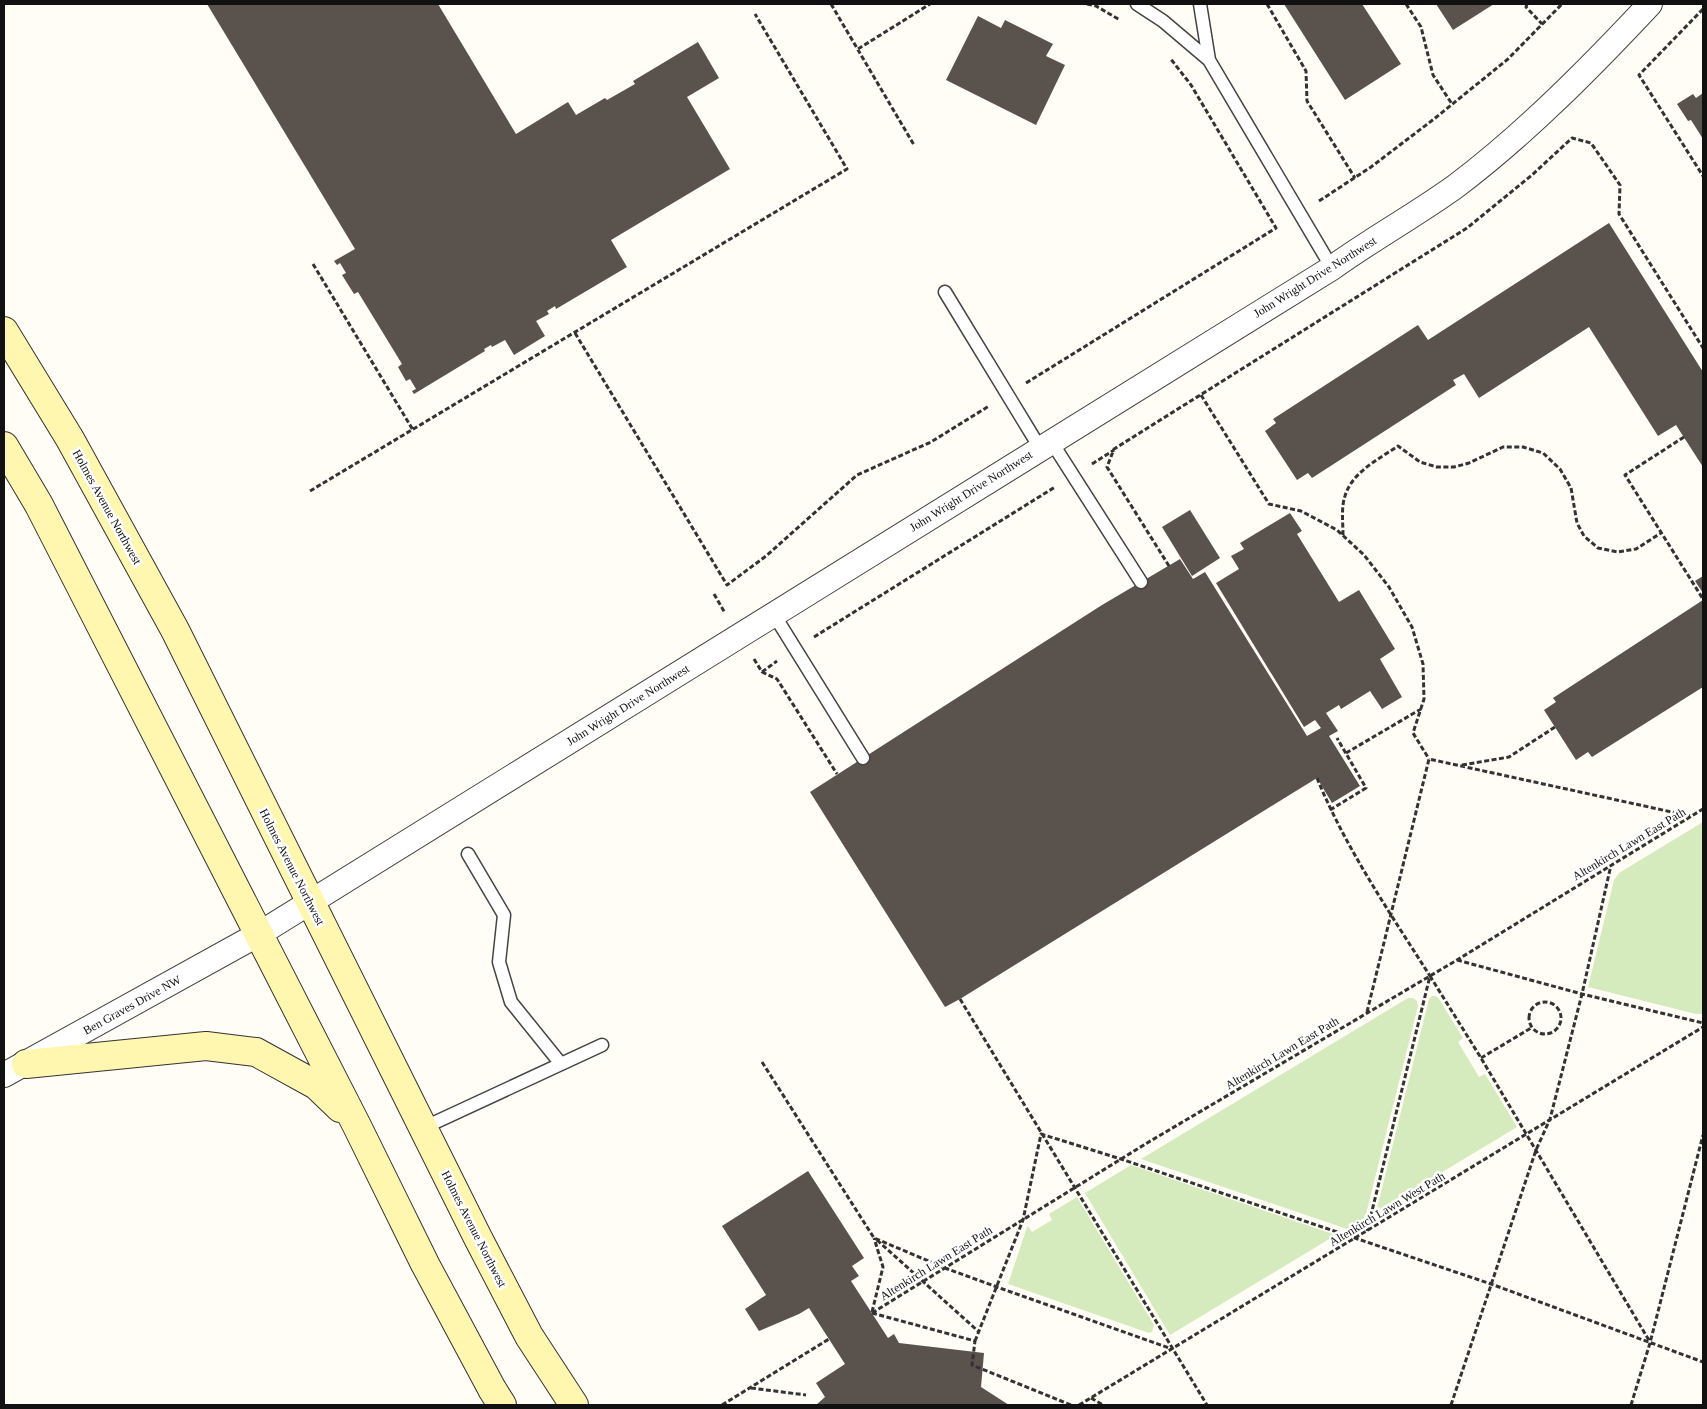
<svg xmlns="http://www.w3.org/2000/svg" width="1707" height="1409" font-family="Georgia,serif">
	<rect width="100%" height="100%" fill="#fffdf5"/>
	<path fill="#d5ebbd" d="M 1703,822 L 1703,1014 L 1696,1014 L 1588,987 L 1614,880 L 1619,873 Z
		M 1432,996 L 1436,996 L 1439,999 L 1463,1038 L 1458,1042 L 1479,1077 L 1485,1074 L 1517,1127 L 1376,1212 L 1429,999 Z
		M 1408,998 L 1413,998 L 1417,1001 L 1418,1006 L 1365,1218 L 1347,1229 L 1141,1159 Z
		M 1131,1165 L 1336,1235 L 1170,1335 L 1085,1193 Z
		M 1077,1197 L 1154,1325 L 1152,1332 L 1149,1333 L 1008,1284 L 1027,1227 L 1028,1226 L 1032,1232 L 1052,1220 L 1049,1214 Z"/>
	<path fill="#5a524d" d="M 207,4 L 438,4 L 516,134 L 568,102 L 576,115 L 605,98 L 607,100 L 635,84 L 633,81 L 698,42 L 719,78 L 687,97 L 730,169 L 611,240 L 627,267 L 556,309 L 555,306 L 547,311 L 549,314 L 536,321 L 545,336 L 514,355 L 505,340 L 492,347 L 491,345 L 484,349 L 485,351 L 414,394 L 412,391 L 416,389 L 410,379 L 406,381 L 398,367 L 402,364 L 358,292 L 354,294 L 342,275 L 346,273 L 340,263 L 337,265 L 334,261 L 355,249 Z
		M 1284,4 L 1362,4 L 1401,64 L 1345,100 Z
		M 1436,4 L 1494,4 L 1453,30 Z
		M 978,16 L 1001,28 L 1005,20 L 1053,44 L 1046,56 L 1065,65 L 1036,125 L 946,80 Z
		M 1703,93 L 1703,139 L 1691,120 L 1688,121 L 1677,104 L 1693,94 L 1696,98 Z
		M 1609,223 L 1703,372 L 1703,467 L 1676,425 L 1658,436 L 1589,327 L 1479,398 L 1464,374 L 1453,380 L 1456,385 L 1312,478 L 1308,473 L 1297,480 L 1265,431 L 1276,423 L 1273,419 L 1418,325 L 1428,340 Z
		M 1190,510 L 1220,558 L 1192,576 L 1162,527 Z
		M 1290,513 L 1302,531 L 1297,534 L 1339,602 L 1359,590 L 1395,649 L 1380,659 L 1402,697 L 1382,709 L 1370,691 L 1341,709 L 1339,705 L 1326,713 L 1338,731 L 1329,736 L 1360,786 L 1332,803 L 1317,778 L 960,999 L 945,1007 L 810,792 L 1102,605 L 1180,559 L 1193,579 L 1205,572 L 1307,736 L 1321,728 L 1315,720 L 1304,727 L 1216,583 L 1239,569 L 1231,556 L 1244,549 L 1240,543 Z
		M 1703,576 L 1703,593 L 1695,581 Z
		M 1703,600 L 1703,687 L 1592,757 L 1588,752 L 1576,760 L 1544,710 L 1556,702 L 1553,698 Z
		M 808,1171 L 864,1258 L 852,1266 L 859,1276 L 851,1281 L 888,1338 L 894,1334 L 899,1343 L 984,1353 L 981,1387 L 1009,1405 L 816,1405 L 825,1397 L 816,1383 L 845,1364 L 809,1308 L 799,1314 L 759,1331 L 745,1309 L 766,1295 L 722,1226 Z"/>
	<g fill="none" stroke-linecap="round" stroke-linejoin="round">
		<defs>
			<path id="lane" d="M 1137,4 L 1163,21 L 1209,60 L 1332,268
				M 1200,4 L 1209,60
				M 945,292 L 1040,448
				M 1051,441 L 1141,582
				M 773,613 L 863,758
				M 468,854 L 504,915 L 499,962 L 511,1002 L 561,1064
				M 423,1128 L 602,1045"/>
			<path id="street" d="M 4,1075 L 259,934 L 1332,268 C 1372,239 1416,215 1456,186 C 1525,134 1591,67 1650,4"/>
			<path id="secondary" d="M 4,331 L 70,439 L 175,630 L 478,1238 L 529,1336 L 574,1405
				M 4,446 L 39,505 L 356,1124 L 425,1264 L 492,1389 L 502,1405
				M 26,1064 L 206,1046 L 256,1052 L 316,1085 L 340,1108"/>
		</defs>
		<use href="#lane" stroke="#444" stroke-width="15"/>
		<use href="#street" stroke="#444" stroke-width="26"/>
		<use href="#secondary" stroke="#333" stroke-width="30"/>
		<path stroke="#333" stroke-width="3" stroke-dasharray="5 2.5" stroke-linecap="butt" d="M 831,4 L 914,145
			M 1087,4 L 1096,6 L 1120,20
			M 1267,4 L 1306,71 L 1307,101 L 1355,178
			M 1406,4 L 1421,27 L 1433,75 L 1452,104
			M 1527,4 L 1526,7 L 1542,24
			M 1703,9 L 1639,75 L 1703,176
			M 858,49 L 930,4
			M 1319,201 L 1371,167 L 1434,119 L 1508,59 L 1562,4
			M 313,264 L 413,430
			M 575,333 L 727,585 L 766,556 L 857,475 L 931,442 L 989,406
			M 1026,383 L 1276,228 L 1191,85 L 1170,58
			M 1201,395 L 1269,504 L 1301,511 L 1337,530 L 1364,555 L 1389,587 L 1412,627 L 1423,664 L 1424,699 L 1413,733 L 1429,759
			M 1684,437 L 1625,475 L 1703,599
			M 1092,464 L 1114,450
			M 310,491 L 847,169 L 755,14
			M 1343,535 C 1343,523 1341,507 1345,496 C 1352,472 1379,459 1398,446 L 1420,462 L 1437,467 L 1454,467 L 1469,463 L 1503,447 L 1523,447 L 1543,453 L 1560,469 L 1571,488 L 1577,523 L 1584,536 L 1598,548 L 1618,552 L 1636,549 L 1661,533
			M 1169,566 L 1107,467 L 1114,449 L 1467,228 L 1532,175 L 1572,138 L 1591,143 L 1620,185 L 1619,214 L 1703,348
			M 714,594 L 725,613
			M 814,637 L 1055,487
			M 754,659 L 762,672 L 777,679 L 837,774
			M 762,672 L 777,661
			M 1346,753 L 1421,709
			M 1462,765 L 1509,757 L 1555,727
			M 1317,778 C 1345,847 1390,913 1430,976
			M 1330,810 L 1366,788 L 1337,738
			M 1457,960 L 1582,994 L 1703,1023
			M 960,999 L 1207,1405
			M1529 1018a16 16 0 1 1 32 0a16 16 0 1 1-32 0Z
			M 1367,1012 L 1429,759 L 1690,816
			M 1481,1058 L 1531,1028
			M 762,1062 L 874,1238 L 945,1268 L 997,1287 L 1172,1349
			M 1367,1231 L 1430,976 L 1481,1058 L 1650,1342
			M 877,1240 L 979,1332
			M 872,1312 L 883,1267 L 874,1238
			M 872,1313 L 1147,1143 L 1457,960 L 1703,809
			M 872,1313 L 975,1341 L 972,1365 L 1071,1405
			M 975,1341 L 1023,1220 L 1041,1134 L 1121,1159 L 1491,1284 L 1703,1362
			M 751,1388 L 806,1395
			M 1091,1398 L 1103,1405
			M 722,1405 L 829,1339
			M 1079,1405 L 1703,1027
			M 1451,1405 L 1536,1150 L 1550,1119 L 1582,994 L 1611,865
			M 1631,1405 L 1650,1343 L 1703,1135"/>
		<use href="#lane" stroke="#fff" stroke-width="12"/>
		<use href="#street" stroke="#fff" stroke-width="24"/>
		<use href="#secondary" stroke="#fff6b0" stroke-width="28"/>
	</g>
	<g text-anchor="middle" dominant-baseline="central" stroke-width="5" stroke-linejoin="round" paint-order="stroke">
		<g font-size="12" fill="#111" stroke="#fff">
			<text transform="translate(1315 277) rotate(-32)">John Wright Drive Northwest</text>
			<text transform="translate(971 491) rotate(-32)">John Wright Drive Northwest</text>
			<text transform="translate(107 507) rotate(61)">Holmes Avenue Northwest</text>
			<text transform="translate(628 705) rotate(-32)">John Wright Drive Northwest</text>
			<text transform="translate(1629 844) rotate(-31)">Altenkirch Lawn East Path</text>
			<text transform="translate(292 867) rotate(63)">Holmes Avenue Northwest</text>
			<text transform="translate(132 1005) rotate(-29)">Ben Graves Drive NW</text>
			<text transform="translate(1282 1053) rotate(-31)">Altenkirch Lawn East Path</text>
			<text transform="translate(1387 1209) rotate(-31)">Altenkirch Lawn West Path</text>
			<text transform="translate(474 1229) rotate(63)">Holmes Avenue Northwest</text>
			<text transform="translate(936 1263) rotate(-32)">Altenkirch Lawn East Path</text>
		</g>
	</g>
	<rect width="1707" height="1409" fill="none" stroke="#111111" stroke-width="10"/>
</svg>
